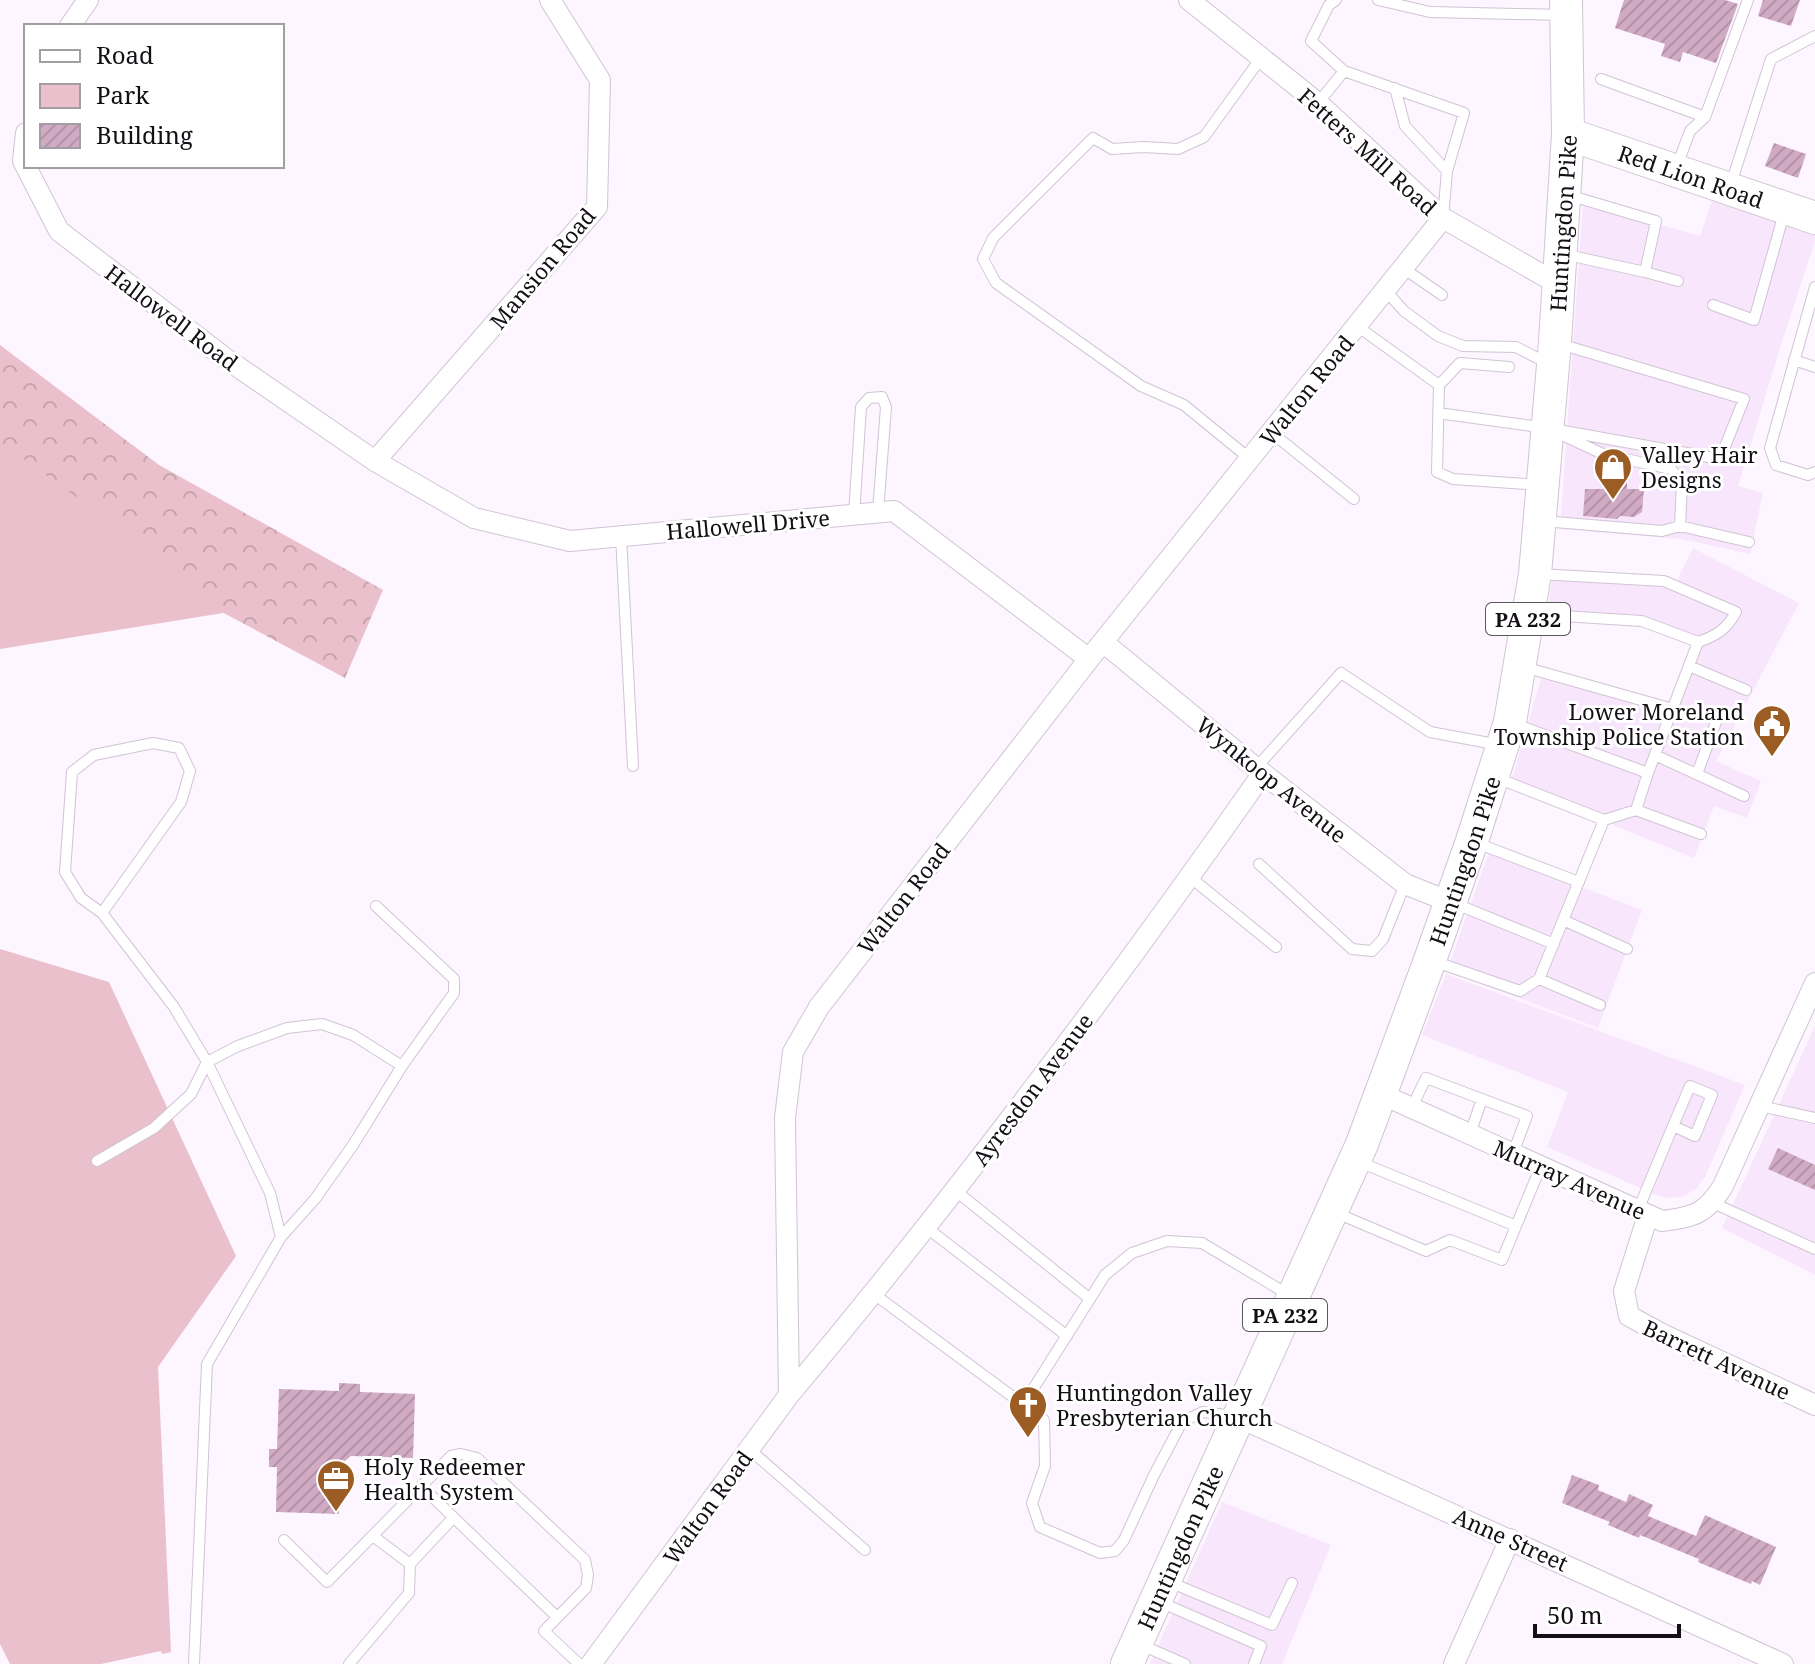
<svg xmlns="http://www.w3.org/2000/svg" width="1815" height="1664" font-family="'Noto Serif',serif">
	<defs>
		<pattern id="forest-crowns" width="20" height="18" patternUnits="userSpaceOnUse" patternTransform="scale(2)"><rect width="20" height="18" fill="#e9c0cc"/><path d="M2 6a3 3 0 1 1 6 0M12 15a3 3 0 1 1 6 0" fill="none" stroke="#c7a4ae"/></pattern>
		<pattern id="building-hatch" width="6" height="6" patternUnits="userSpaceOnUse" patternTransform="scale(2)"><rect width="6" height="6" fill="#d1abc4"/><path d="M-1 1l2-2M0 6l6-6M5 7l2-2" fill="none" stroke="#b392a8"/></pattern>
	</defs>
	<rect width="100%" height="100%" fill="#fdf5ff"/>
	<path fill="#f8e6fd" d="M 1715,192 L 1815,227 L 1815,241 L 1780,348 L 1738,486 L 1763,493 L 1750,554 L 1681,539 L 1560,529 L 1583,203 L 1700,236 Z
		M 1693,548 L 1799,603 L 1716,761 L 1761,781 L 1747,818 L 1714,806 L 1694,858 L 1615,826 L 1604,816 L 1512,778 L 1542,675 L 1675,712 L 1701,644 L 1643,618 L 1548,612 L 1552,578 L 1662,585 L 1673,589 Z
		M 1489,852 L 1642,910 L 1598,1028 L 1447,971 Z
		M 1446,974 L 1745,1085 L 1705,1177 L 1696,1189 L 1682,1197 L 1668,1198 L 1656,1195 L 1547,1147 L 1568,1092 L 1422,1035 Z
		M 1815,1026 L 1815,1275 L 1722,1228 Z
		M 1222,1502 L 1331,1545 L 1282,1664 L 1150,1664 Z"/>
	<path fill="url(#forest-crowns)" d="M 0,345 L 159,465 L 383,590 L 345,678 L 194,597 L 0,648 Z"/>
	<path fill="#e9c0cc" d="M 0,442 L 97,512 L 223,613 L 0,649 Z
		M 0,949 L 109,982 L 236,1256 L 158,1367 L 171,1652 L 162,1654 L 161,1651 L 101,1664 L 10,1664 L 0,1644 Z"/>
	<path fill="url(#building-hatch)" d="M 1624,0 L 1725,0 L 1738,4 L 1716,63 L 1683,52 L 1680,62 L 1661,56 L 1665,44 L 1615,28 Z
		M 1763,0 L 1800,0 L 1791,26 L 1758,16 Z
		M 1774,143 L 1806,154 L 1798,178 L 1765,166 Z
		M 1605,463 L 1625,467 L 1623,480 L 1627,481 L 1627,489 L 1644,489 L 1642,512 L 1634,517 L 1620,516 L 1617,519 L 1583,516 L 1585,489 L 1603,489 Z
		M 1778,1148 L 1815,1165 L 1815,1190 L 1768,1169 Z
		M 339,1383 L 360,1384 L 360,1392 L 415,1394 L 413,1458 L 351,1456 L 340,1465 L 339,1514 L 276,1512 L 277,1467 L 269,1467 L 269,1449 L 277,1449 L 279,1389 L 339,1391 Z
		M 1572,1475 L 1599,1485 L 1598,1490 L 1626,1502 L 1629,1494 L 1653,1505 L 1648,1516 L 1696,1536 L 1705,1515 L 1776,1547 L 1760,1585 L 1752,1581 L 1751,1584 L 1717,1570 L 1698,1562 L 1699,1559 L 1640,1535 L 1639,1538 L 1608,1525 L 1610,1522 L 1562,1503 Z"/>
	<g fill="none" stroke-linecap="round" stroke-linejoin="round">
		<defs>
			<path id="service" d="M 1378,0 L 1430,12 L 1563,15
				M 1344,71 L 1464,113 L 1447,171 L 1443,218
				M 1601,79 L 1705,117
				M 1395,88 L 1405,126 L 1447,171
				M 1318,103 L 1344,71 L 1311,41 L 1329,5 L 1336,0
				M 1677,166 L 1690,131 L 1705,117 L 1748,0
				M 1730,187 L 1771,59 L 1815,36
				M 1563,254 L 1645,272 L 1656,221 L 1568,195
				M 1403,268 L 1442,295
				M 1645,272 L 1678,281
				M 1815,287 L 1770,448 L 1776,465 L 1808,475 L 1815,472
				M 1385,290 L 1404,311 L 1438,336 L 1463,346 L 1516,347 L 1547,363
				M 1713,305 L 1754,320 L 1785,210
				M 1357,326 L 1439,385 L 1460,363 L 1509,367
				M 1794,360 L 1815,367
				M 1439,385 L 1437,472 L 1453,479 L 1541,485
				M 1438,413 L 1547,428 L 1720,459 L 1744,399 L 1560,344
				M 1272,433 L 1354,499
				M 1250,459 L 1184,405 L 1141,386 L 996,283 L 983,259 L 993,238 L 1093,138 L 1112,149 L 1143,147 L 1178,149 L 1204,137 L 1261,58
				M 854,515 L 861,407 L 869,398 L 882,397 L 886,407 L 878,512
				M 1543,521 L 1662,531 L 1680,526 L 1682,482 L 1671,469 L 1603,454 L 1560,434
				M 1680,526 L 1749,542
				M 621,536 L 633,766
				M 1539,574 L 1664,581 L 1736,612 C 1727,629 1716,636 1698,642
				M 1531,614 L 1642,621 L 1698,642 L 1648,773 L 1636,810
				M 1689,666 L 1746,690
				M 1524,667 L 1673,709
				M 1515,724 L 1648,773
				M 1655,755 L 1744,796
				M 1256,768 L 1341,673 L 1430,732 L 1500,745
				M 1697,774 L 1719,714
				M 1497,778 L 1604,820 L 1636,810 L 1701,834
				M 1474,842 L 1579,882
				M 1259,864 L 1352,949 L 1372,951 L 1383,939 L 1405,884
				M 1190,877 L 1276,947
				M 1456,904 L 1554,944
				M 102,913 L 181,802 L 190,771 L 179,748 L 153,743 L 94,755 L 72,772 L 65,872 L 81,898 L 102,913 L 174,1007 L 207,1062 L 270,1193 L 281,1237
				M 1563,920 L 1627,949
				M 1433,961 L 1520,991 L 1539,979 L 1604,820
				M 1539,979 L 1600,1005
				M 1760,1106 L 1815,1118
				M 1412,1107 L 1426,1078 L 1527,1116 L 1513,1153
				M 1470,1134 L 1482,1099
				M 97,1161 L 154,1128 L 191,1094 L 207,1062 L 238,1046 L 287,1028 L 322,1024 L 353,1035 L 402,1066
				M 1357,1161 L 1516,1226 L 1541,1166
				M 956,1191 L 1090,1299
				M 1713,1203 L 1815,1249
				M 1638,1210 L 1673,1126 L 1695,1136 L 1712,1095 L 1690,1086 L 1673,1126
				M 1334,1212 L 1426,1251 L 1450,1240 L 1502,1260 L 1516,1226
				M 927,1228 L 1067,1336
				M 874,1294 L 1044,1420 L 1045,1466 L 1032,1503 L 1040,1527 L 1100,1553 L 1115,1551 L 1124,1540 L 1154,1475 L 1182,1422 L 1203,1412 L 1233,1416
				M 1023,1405 L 1105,1275 L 1132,1253 L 1167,1241 L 1202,1243 L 1289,1295
				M 749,1449 L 865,1550
				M 421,1486 L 557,1617
				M 284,1540 L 327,1582 L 451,1456 L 461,1454 L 477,1458 L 585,1560 L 588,1575 L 586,1588 L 544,1631 L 579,1664
				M 410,1564 L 453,1518
				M 1167,1581 L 1272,1625 L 1292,1583
				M 1160,1602 L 1261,1646 L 1254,1664
				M 1139,1644 L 1185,1664
				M 194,1664 L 207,1364 L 281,1237 L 315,1199 L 353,1145 L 402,1066 L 454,993 L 454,979 L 376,906
				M 349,1664 L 409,1593 L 410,1564 L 373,1536"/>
			<path id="minor" d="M 1189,0 L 1318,103 L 1443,218 L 1558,284
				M 70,26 L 88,0
				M 26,133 L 23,161 L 59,231 L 225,358 L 375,461 L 474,518 L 570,541 L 894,511 L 1089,659
				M 375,461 L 597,207 L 600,80 L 550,0
				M 1103,642 L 1256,768 L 1405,884 L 1450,902
				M 1381,1094 L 1662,1221 C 1694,1217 1706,1214 1723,1186 L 1815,983
				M 1648,1215 L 1624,1291 L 1629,1316 L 1662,1334 L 1815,1405
				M 789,1395 C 956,1196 1113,987 1263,773
				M 1238,1417 L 1783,1664
				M 591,1664 L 789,1395 L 785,1118 L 793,1052 L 819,1007 L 1089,659 L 1443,218
				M 1454,1664 L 1510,1539"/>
			<g id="primary">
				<path id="s1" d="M 1568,134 L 1815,218"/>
				<path id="s2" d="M 1127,1664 L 1362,1144 L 1430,960 L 1472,841 L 1510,722 L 1535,574 L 1555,342 L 1568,134 L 1566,0"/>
			</g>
		</defs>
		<use href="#service" stroke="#d1c4d4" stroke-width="12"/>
		<use href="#minor" stroke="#d1c4d4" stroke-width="22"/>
		<use href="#primary" stroke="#d1c4d4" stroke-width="34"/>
		<use href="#service" stroke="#fff" stroke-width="10"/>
		<use href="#minor" stroke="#fff" stroke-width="20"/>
		<use href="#primary" stroke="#fff" stroke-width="32"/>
	</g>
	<defs>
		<symbol id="shop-pin" viewBox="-11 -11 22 30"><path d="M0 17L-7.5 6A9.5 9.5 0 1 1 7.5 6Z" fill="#9c5d25" stroke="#fff"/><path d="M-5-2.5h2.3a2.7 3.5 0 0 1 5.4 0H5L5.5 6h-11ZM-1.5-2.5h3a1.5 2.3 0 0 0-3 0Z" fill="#fff"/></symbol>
		<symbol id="civic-pin" viewBox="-11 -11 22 30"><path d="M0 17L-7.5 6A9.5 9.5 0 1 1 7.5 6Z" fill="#9c5d25" stroke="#fff"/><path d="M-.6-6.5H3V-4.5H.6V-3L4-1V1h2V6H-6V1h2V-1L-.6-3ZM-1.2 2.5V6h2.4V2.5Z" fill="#fff"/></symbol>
		<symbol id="church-pin" viewBox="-11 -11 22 30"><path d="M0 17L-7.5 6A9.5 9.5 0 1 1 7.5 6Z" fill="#9c5d25" stroke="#fff"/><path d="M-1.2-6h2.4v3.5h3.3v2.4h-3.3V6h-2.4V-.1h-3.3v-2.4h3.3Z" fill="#fff"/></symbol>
		<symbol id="office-pin" viewBox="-11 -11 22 30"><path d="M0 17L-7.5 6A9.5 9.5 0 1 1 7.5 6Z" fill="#9c5d25" stroke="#fff"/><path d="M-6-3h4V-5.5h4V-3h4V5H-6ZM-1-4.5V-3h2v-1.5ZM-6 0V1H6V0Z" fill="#fff"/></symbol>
	</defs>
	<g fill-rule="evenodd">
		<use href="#shop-pin" x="1591" y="445" width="44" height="60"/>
		<use href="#civic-pin" x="1750" y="702" width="44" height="60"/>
		<use href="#church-pin" x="1006" y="1383" width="44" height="60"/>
		<use href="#office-pin" x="314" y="1457" width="44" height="60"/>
	</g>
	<g text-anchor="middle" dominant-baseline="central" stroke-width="6" stroke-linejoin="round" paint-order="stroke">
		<g fill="#fff" stroke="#5a575b" stroke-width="2">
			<rect x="1486" y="603" width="84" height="32" rx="6"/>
			<rect x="1243" y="1299" width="84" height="32" rx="6"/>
		</g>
		<g font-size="20" font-weight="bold" fill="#130f15">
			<text x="1528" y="619">PA 232</text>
			<text x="1285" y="1315">PA 232</text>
		</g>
		<g font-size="22" fill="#130f15" stroke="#fff">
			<text transform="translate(1368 151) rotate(42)">Fetters Mill Road</text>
			<text stroke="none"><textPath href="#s1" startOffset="130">Red Lion Road</textPath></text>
			<text stroke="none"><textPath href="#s2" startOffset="1520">Huntingdon Pike</textPath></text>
			<text transform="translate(542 268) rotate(-50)">Mansion Road</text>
			<text transform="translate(172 317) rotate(37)">Hallowell Road</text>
			<text transform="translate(1306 390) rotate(-51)">Walton Road</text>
			<text transform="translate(748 524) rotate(-5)">Hallowell Drive</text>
			<text transform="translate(1272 779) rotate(39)">Wynkoop Avenue</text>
			<text stroke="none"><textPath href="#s2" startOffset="872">Huntingdon Pike</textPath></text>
			<text transform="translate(903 898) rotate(-52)">Walton Road</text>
			<text transform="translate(1032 1089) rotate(-53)">Ayresdon Avenue</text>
			<text transform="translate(1570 1179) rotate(24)">Murray Avenue</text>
			<text transform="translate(1717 1359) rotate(25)">Barrett Avenue</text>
			<text transform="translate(707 1507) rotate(-54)">Walton Road</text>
			<text transform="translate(1511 1539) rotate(24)">Anne Street</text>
			<text stroke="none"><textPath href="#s2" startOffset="128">Huntingdon Pike</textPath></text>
		</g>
		<g font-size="22" fill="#130f15" stroke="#fff" text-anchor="start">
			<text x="1641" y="454">Valley Hair<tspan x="1641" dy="25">Designs</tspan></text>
			<text x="1744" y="711" text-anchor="end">Lower Moreland<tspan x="1744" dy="25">Township Police Station</tspan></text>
			<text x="1056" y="1392">Huntingdon Valley<tspan x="1056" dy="25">Presbyterian Church</tspan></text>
			<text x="364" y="1466">Holy Redeemer<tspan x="364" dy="25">Health System</tspan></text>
		</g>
	</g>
	<rect x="24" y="24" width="260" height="144" fill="#ffffff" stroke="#a19fa1" stroke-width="2"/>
	<rect x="40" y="50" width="40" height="12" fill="#ffffff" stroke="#a19fa1" stroke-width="2"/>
	<text x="96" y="64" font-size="24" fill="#130f15">Road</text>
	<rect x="40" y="84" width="40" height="24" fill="#e9c0cc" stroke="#a19fa1" stroke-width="2"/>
	<text x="96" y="104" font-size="24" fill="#130f15">Park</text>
	<rect x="40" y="124" width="40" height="24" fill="url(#building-hatch)" stroke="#a19fa1" stroke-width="2"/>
	<text x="96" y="144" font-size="24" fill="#130f15">Building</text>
	<path d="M1535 1624v12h144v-12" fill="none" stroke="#130f15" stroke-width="4"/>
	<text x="1547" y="1624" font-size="24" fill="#130f15" stroke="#ffffff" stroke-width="6" paint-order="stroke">50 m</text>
</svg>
